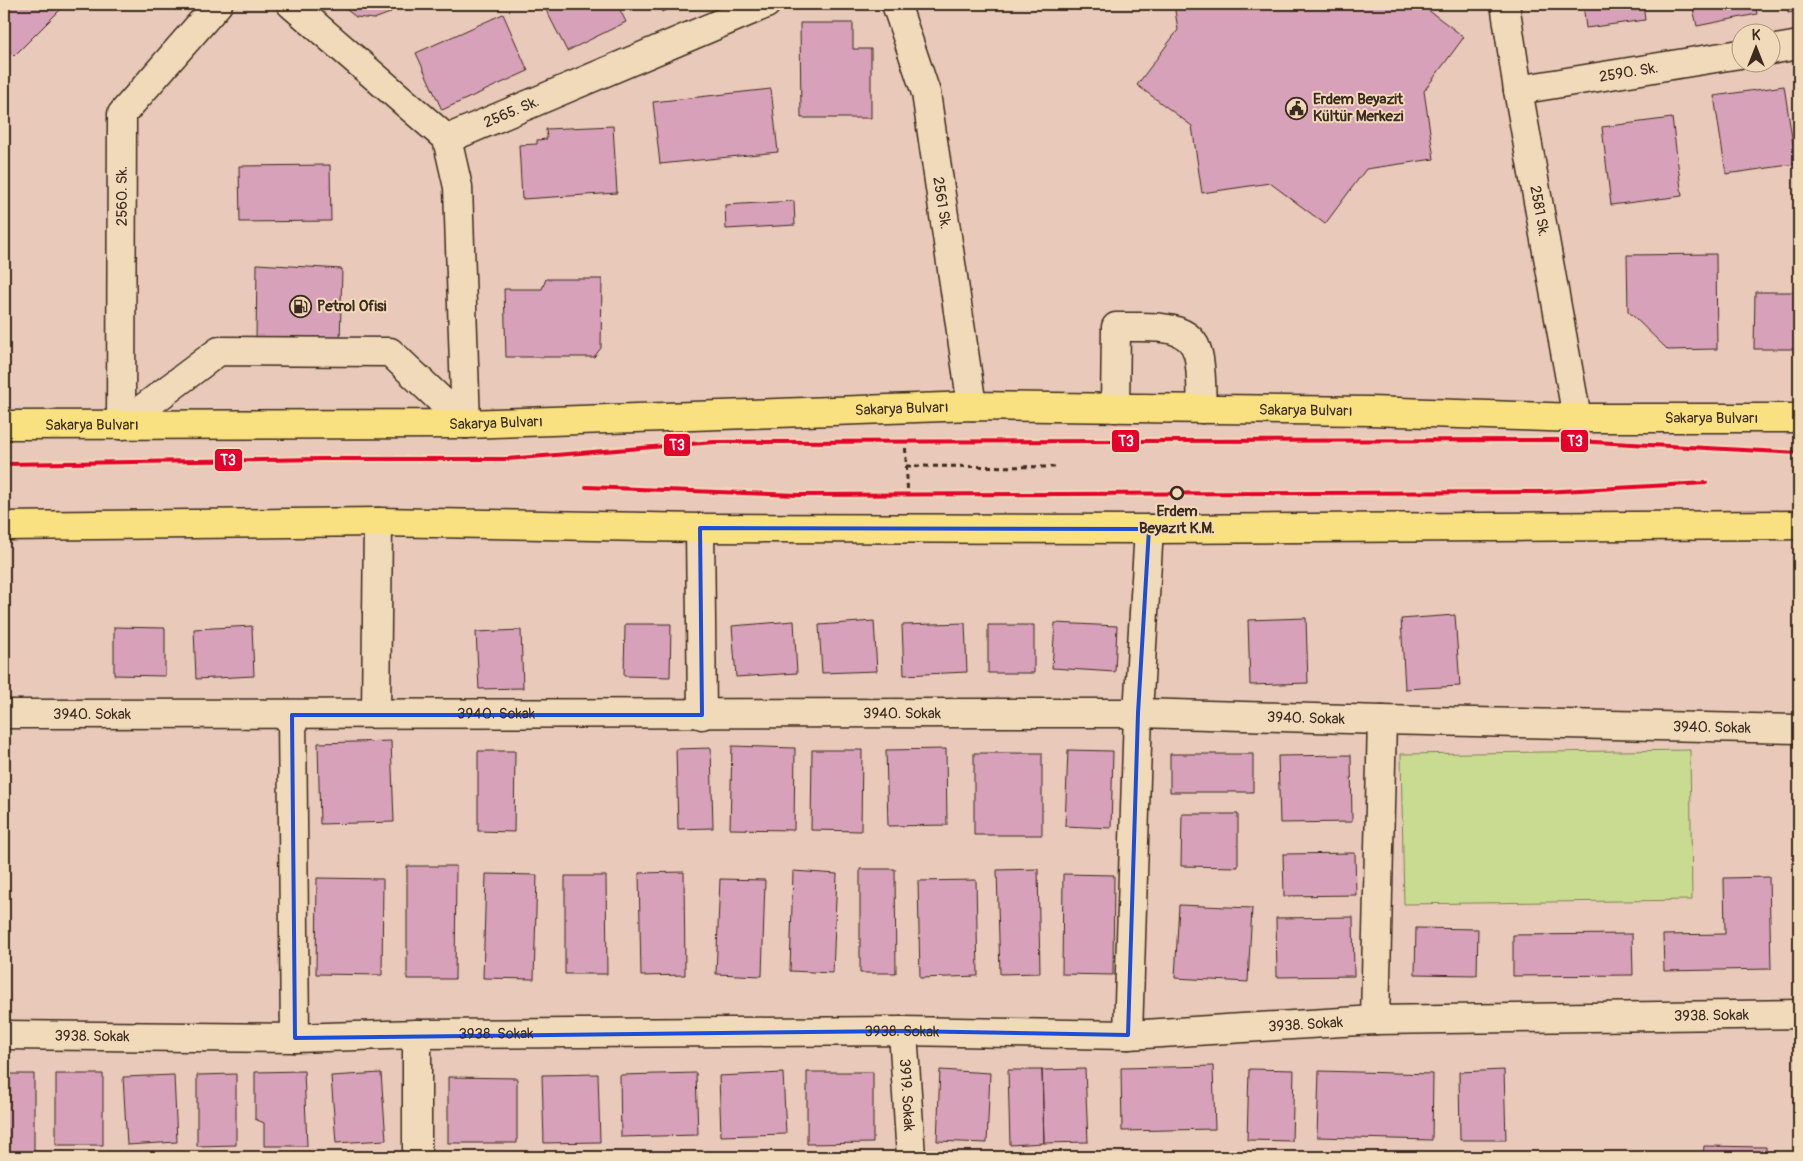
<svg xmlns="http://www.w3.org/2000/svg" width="1803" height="1161" font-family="Pangolin,sans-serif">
	<rect width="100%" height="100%" fill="#e9c9b9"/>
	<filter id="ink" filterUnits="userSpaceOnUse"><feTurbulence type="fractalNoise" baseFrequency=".02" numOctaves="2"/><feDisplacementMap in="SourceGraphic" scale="10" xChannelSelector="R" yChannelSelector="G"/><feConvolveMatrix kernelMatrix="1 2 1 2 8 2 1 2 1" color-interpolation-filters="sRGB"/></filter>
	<g filter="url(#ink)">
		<path fill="#c8db90" stroke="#828257" d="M 1690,750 L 1692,900 L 1404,904 L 1401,754 Z"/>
		<path fill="#d7a1b9" stroke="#3b2a1e" d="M 4,4 L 66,4 L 14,56 L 4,46 Z
			M 339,4 L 397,4 L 390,13 L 374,19 L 356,17 Z
			M 543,4 L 617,4 L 626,22 L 567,51 Z
			M 658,4 L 680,4 L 662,12 Z
			M 1174,4 L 1420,4 L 1464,37 L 1424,91 L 1434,159 L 1366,169 L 1325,224 L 1270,183 L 1202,193 L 1192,126 L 1137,85 L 1178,30 Z
			M 1583,4 L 1643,4 L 1645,20 L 1586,28 Z
			M 1692,4 L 1755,4 L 1757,14 L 1697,26 Z
			M 1787,4 L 1799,4 L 1799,11 L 1788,13 Z
			M 503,14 L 528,71 L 442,110 L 416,53 Z
			M 800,23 L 853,23 L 853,49 L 871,49 L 871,118 L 801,118 Z
			M 1784,86 L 1796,164 L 1726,174 L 1714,96 Z
			M 771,89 L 778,152 L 660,164 L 653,102 Z
			M 1672,118 L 1682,196 L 1611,205 L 1602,127 Z
			M 613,126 L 617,193 L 522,199 L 519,145 L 537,144 L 537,140 L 547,139 L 546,129 Z
			M 330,165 L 331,221 L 240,222 L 239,166 Z
			M 794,201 L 795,225 L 726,229 L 725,205 Z
			M 1716,254 L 1717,349 L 1668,350 L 1628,311 L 1627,255 Z
			M 257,264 L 342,269 L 340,342 L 256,342 Z
			M 546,279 L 602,279 L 601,348 L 594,357 L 506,357 L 504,289 L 542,289 Z
			M 1755,292 L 1799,292 L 1799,349 L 1754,349 Z
			M 1455,615 L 1460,686 L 1405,689 L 1401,619 Z
			M 1306,618 L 1308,683 L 1250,685 L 1248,620 Z
			M 794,621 L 797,673 L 736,677 L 732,626 Z
			M 874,621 L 877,671 L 822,673 L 819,625 Z
			M 965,623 L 967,672 L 904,675 L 902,625 Z
			M 1055,623 L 1117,626 L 1115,672 L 1052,668 Z
			M 625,624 L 671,624 L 670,677 L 624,676 Z
			M 988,625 L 1034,625 L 1034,673 L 988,673 Z
			M 252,626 L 254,676 L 196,679 L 194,629 Z
			M 114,627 L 165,628 L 165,676 L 114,675 Z
			M 521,630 L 523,688 L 479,689 L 476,632 Z
			M 391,741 L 394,822 L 320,824 L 318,743 Z
			M 732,746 L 795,748 L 794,830 L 730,829 Z
			M 711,748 L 713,828 L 678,829 L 676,749 Z
			M 946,749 L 947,825 L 888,826 L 886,750 Z
			M 812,750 L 862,750 L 861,831 L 811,830 Z
			M 1068,750 L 1113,751 L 1111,828 L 1065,826 Z
			M 478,751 L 515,751 L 514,832 L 478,831 Z
			M 974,753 L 1042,753 L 1042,835 L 974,835 Z
			M 1170,754 L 1253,754 L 1253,792 L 1170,792 Z
			M 1351,755 L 1352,822 L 1280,823 L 1278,756 Z
			M 1182,814 L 1238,814 L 1238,867 L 1181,866 Z
			M 1355,853 L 1356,895 L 1284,896 L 1283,854 Z
			M 407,866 L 456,866 L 455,979 L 407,979 Z
			M 860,869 L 895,869 L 896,973 L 860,973 Z
			M 1038,869 L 1040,973 L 1000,974 L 997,870 Z
			M 793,871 L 837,874 L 833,973 L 790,971 Z
			M 684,872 L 685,975 L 641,976 L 639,873 Z
			M 486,874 L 537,875 L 534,979 L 483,978 Z
			M 1063,874 L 1114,875 L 1113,975 L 1062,974 Z
			M 565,876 L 606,876 L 607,974 L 565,974 Z
			M 1769,877 L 1771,969 L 1664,971 L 1663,935 L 1725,934 L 1724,878 Z
			M 317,878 L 383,879 L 382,975 L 316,974 Z
			M 720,879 L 765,880 L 762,976 L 716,974 Z
			M 976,880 L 978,976 L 920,978 L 918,881 Z
			M 1179,905 L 1252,908 L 1248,982 L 1175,978 Z
			M 1353,917 L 1354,976 L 1277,977 L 1276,918 Z
			M 1416,928 L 1478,929 L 1477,975 L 1415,974 Z
			M 1632,934 L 1633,975 L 1513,976 L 1513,935 Z
			M 1213,1066 L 1215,1129 L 1122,1131 L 1121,1068 Z
			M 1085,1069 L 1088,1142 L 1044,1143 L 1042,1070 Z
			M 1249,1069 L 1294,1070 L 1292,1141 L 1247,1140 Z
			M 940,1070 L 990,1073 L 987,1143 L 937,1141 Z
			M 1008,1070 L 1042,1070 L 1044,1143 L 1010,1145 Z
			M 1504,1070 L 1506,1140 L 1460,1140 L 1459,1072 Z
			M 304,1071 L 307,1146 L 264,1146 L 264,1123 L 255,1119 L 255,1072 Z
			M 1319,1071 L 1433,1074 L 1432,1140 L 1317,1137 Z
			M 807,1072 L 873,1072 L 873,1143 L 807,1144 Z
			M 381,1073 L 386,1140 L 336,1143 L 331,1076 Z
			M 696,1073 L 698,1135 L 621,1137 L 620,1075 Z
			M 783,1073 L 786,1134 L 721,1136 L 719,1076 Z
			M 4,1074 L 34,1074 L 34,1152 L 4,1152 Z
			M 56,1074 L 103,1074 L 103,1145 L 56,1145 Z
			M 236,1074 L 236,1145 L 197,1146 L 197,1075 Z
			M 598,1074 L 600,1142 L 544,1143 L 542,1075 Z
			M 174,1075 L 177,1142 L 127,1145 L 123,1077 Z
			M 448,1077 L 517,1078 L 517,1143 L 448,1143 Z
			M 1704,1146 L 1766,1147 L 1766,1157 L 1703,1157 Z"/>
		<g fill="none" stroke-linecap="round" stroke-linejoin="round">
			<defs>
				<g id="minor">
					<path id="s1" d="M 291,4 L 447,139 L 766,4"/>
					<path id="s2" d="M 896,4 L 926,93 L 972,406"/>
					<path id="s3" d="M 1505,4 L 1518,90 L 1577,418"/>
					<path d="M 1770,50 L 1799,45"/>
					<path id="s4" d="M 1518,90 L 1740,54"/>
					<path d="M 447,139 L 458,187 L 466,424"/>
					<path d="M 1115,408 L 1116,327 C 1144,328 1190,320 1198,354 C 1202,369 1201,393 1202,409"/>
					<path id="s5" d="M 121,425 L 122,114 L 218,4"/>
					<path d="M 121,425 L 219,351 L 390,352 L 466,424"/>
					<path d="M 700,528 L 702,715"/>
					<path d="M 376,713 L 378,522"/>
					<path id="s6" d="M 4,714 L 1138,713 L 1382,720 L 1799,729"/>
					<path d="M 292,715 L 295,1038"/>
					<path d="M 1375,1020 L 1382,720"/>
					<path id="s7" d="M 903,1031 L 911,1157"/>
					<path d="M 417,1034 L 417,1157"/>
					<path id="s8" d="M 4,1035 L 295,1038 L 417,1034 L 903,1031 L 1128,1035 L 1375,1020 L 1799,1014"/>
					<path d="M 1128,1035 L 1138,713 L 1149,529"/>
				</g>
				<g id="major">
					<path id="s9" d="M 4,425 L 466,424 L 972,406 L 1370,411 L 1577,418 L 1799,418"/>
					<path d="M 4,526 L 378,522 L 700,528 L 1149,529 L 1799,525"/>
				</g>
			</defs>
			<use href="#minor" stroke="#3b2a1e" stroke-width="31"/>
			<use href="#major" stroke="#3b2a1e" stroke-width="31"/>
			<path stroke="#3b2a1e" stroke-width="3" stroke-dasharray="5 4" stroke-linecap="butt" d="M 905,439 L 908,498
				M 906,466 L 1056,467"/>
			<use href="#minor" stroke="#f1dab9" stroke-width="28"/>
			<use href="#major" stroke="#f9e181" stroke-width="28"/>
			<defs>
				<path id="tram-1" d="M 4,464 L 321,459 L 507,459 L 714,442 L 1557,440 L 1799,453
					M 586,487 L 798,495 L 1544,492 L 1706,483"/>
			</defs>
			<use href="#tram-1" stroke="#f1dab9" stroke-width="8"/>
			<use href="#tram-1" stroke="#e4002b" stroke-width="4"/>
		</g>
	</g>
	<path fill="none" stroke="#1d4ed8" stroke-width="4" stroke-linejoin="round" d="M 700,528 L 1149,529 L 1138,713 L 1128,1035 L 903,1031 L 295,1038 L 292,715 L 702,715 Z"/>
	<defs>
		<symbol id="civic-ring" viewBox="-11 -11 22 22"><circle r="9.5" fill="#f1dab9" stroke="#3b2a1e" stroke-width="1.5"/><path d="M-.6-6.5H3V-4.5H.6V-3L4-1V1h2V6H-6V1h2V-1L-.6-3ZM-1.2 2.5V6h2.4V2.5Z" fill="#3b2a1e"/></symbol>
		<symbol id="fuel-ring" viewBox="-11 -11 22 22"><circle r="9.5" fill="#f1dab9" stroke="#3b2a1e" stroke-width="1.5"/><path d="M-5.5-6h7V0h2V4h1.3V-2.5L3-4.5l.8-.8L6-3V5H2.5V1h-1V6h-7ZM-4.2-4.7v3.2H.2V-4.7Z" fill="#3b2a1e"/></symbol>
	</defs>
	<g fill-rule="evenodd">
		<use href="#civic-ring" x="1284" y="96" width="25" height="25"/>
		<use href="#fuel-ring" x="288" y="294" width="25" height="25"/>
	</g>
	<circle fill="#f1dab9" stroke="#3b2a1e" stroke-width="2.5" cx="1177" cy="493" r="6"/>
	<g text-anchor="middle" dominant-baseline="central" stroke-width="4" stroke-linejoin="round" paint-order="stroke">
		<g font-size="15" fill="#3b2a1e" stroke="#f1dab9">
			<text stroke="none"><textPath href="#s4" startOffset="112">2590. Sk.</textPath></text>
			<text stroke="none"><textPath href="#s1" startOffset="276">2565. Sk.</textPath></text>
			<text stroke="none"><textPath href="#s5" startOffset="229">2560. Sk.</textPath></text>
			<text stroke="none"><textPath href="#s2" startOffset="205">2561 Sk.</textPath></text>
			<text stroke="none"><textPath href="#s3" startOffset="210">2581 Sk.</textPath></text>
			<text stroke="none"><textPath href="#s9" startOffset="898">Sakarya Bulvarı</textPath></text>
			<text stroke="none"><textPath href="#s9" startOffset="1302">Sakarya Bulvarı</textPath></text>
			<text stroke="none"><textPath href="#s9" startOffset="1708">Sakarya Bulvarı</textPath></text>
			<text stroke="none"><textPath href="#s9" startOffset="492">Sakarya Bulvarı</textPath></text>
			<text stroke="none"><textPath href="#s9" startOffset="88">Sakarya Bulvarı</textPath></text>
			<text stroke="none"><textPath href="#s6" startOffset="88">3940. Sokak</textPath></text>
			<text stroke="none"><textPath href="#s6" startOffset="492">3940. Sokak</textPath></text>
			<text stroke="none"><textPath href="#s6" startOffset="898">3940. Sokak</textPath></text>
			<text stroke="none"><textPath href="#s6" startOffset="1302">3940. Sokak</textPath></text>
			<text stroke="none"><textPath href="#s6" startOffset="1708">3940. Sokak</textPath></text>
			<text stroke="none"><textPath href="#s8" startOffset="1708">3938. Sokak</textPath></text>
			<text stroke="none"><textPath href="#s8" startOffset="1302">3938. Sokak</textPath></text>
			<text stroke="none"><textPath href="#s8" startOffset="898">3938. Sokak</textPath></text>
			<text stroke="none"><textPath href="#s8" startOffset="492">3938. Sokak</textPath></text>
			<text stroke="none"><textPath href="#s8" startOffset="88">3938. Sokak</textPath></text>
			<text stroke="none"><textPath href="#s7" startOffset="64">3919. Sokak</textPath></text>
		</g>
		<g font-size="15" font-weight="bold" fill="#3b2a1e" stroke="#f1dab9" text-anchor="start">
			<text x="1313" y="99">Erdem Beyazit<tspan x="1313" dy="17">Kültür Merkezi</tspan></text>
			<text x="317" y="306">Petrol Ofisi</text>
		</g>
		<g font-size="15" font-weight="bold" fill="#3b2a1e" stroke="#f1dab9">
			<text x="1177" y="511">Erdem<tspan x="1177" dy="17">Beyazıt K.M.</tspan></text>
		</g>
	</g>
	<g stroke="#f1dab9" stroke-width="2">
		<rect x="1560" y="429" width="29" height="24" rx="5" fill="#e4002b"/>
		<rect x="1111" y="429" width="29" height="24" rx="5" fill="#e4002b"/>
		<rect x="663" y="433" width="28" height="24" rx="5" fill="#e4002b"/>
		<rect x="214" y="448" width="29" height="24" rx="5" fill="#e4002b"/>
	</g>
	<g font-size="14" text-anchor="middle" font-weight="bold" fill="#fff">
		<text x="1575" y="446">T3</text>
		<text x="1126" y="446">T3</text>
		<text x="677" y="450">T3</text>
		<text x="228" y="465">T3</text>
	</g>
	<rect width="1803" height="1161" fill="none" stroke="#f1dab9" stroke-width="20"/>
	<rect x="10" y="10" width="1783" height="1141" fill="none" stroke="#3b2a1e" stroke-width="2" filter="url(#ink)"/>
	<g transform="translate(1756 48)"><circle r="24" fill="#f1dab9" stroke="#a8947b"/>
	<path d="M0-4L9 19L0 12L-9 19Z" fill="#3b2a1e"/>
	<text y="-8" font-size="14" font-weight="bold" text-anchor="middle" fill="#3b2a1e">K</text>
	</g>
</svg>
